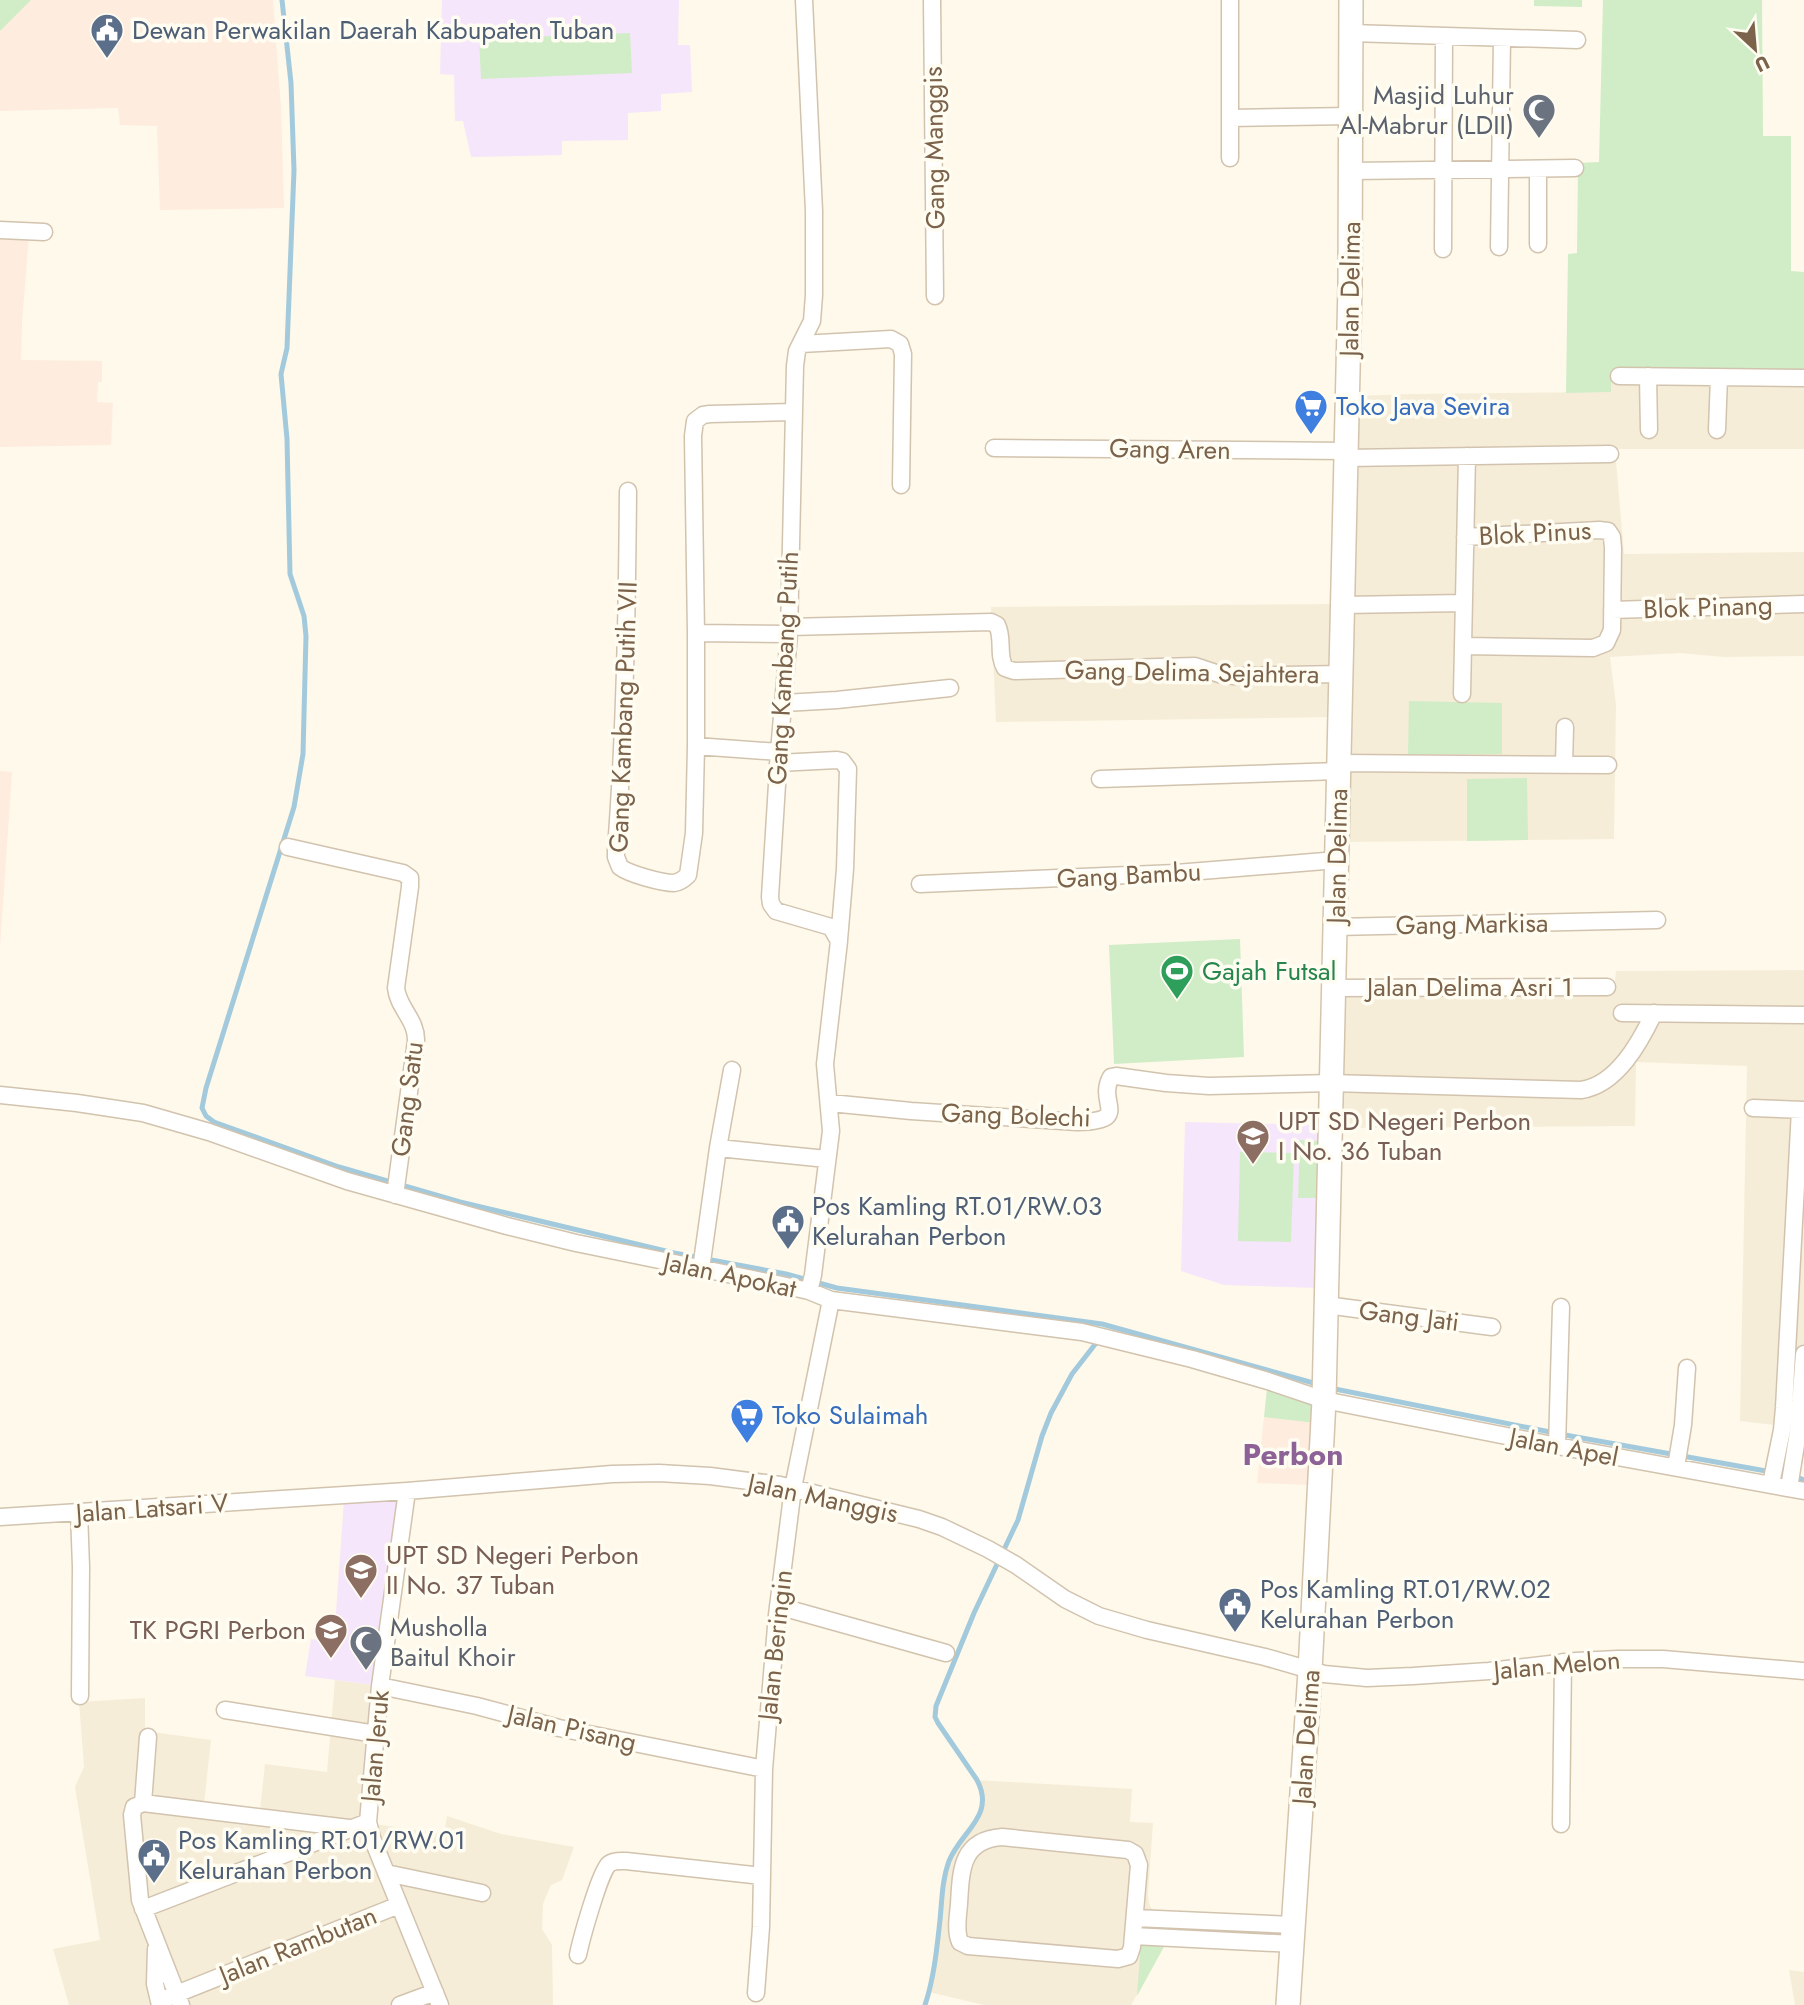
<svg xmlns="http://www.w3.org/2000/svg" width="1804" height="2005" font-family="Jost,sans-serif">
	<rect width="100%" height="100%" fill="#fef9ea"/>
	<path fill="#f6edd8" d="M 1611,370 L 1804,373 L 1804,449 L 1615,449 L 1624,554 L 1804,552 L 1804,656 L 1724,657 L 1680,653 L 1610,657 L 1616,705 L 1614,839 L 1348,842 L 1354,396 L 1412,394 L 1611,392 Z
		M 1335,604 L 1333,717 L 996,722 L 991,607 Z
		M 1804,970 L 1804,1450 L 1798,1484 L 1765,1478 L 1774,1425 L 1740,1421 L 1747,1066 L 1636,1062 L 1635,1126 L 1339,1128 L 1342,980 L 1615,981 L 1616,971 Z
		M 335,1680 L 374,1685 L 361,1822 L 444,1834 L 447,1816 L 501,1834 L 574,1847 L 562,1880 L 551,1885 L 543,1904 L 542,1929 L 552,1945 L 553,2005 L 69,2005 L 53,1949 L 100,1940 L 75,1787 L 84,1767 L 79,1702 L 145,1698 L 145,1731 L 211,1740 L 204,1804 L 260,1810 L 265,1764 L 327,1772 Z
		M 977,1780 L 1132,1789 L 1130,1822 L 1153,1823 L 1148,1894 L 1149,1903 L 1151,1908 L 1157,1911 L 1174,1912 L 1287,1919 L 1285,1950 L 1166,1943 L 1131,2005 L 984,2005 L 929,1992 L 938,1940 L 945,1874 L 955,1850 L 976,1820 L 983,1802 L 981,1787 Z
		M 1789,1970 L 1804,1972 L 1804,2005 L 1795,2005 Z"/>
	<path fill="#feecde" d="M 0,0 L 273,0 L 281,108 L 284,208 L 160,210 L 157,126 L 120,125 L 118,108 L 0,111 Z
		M 0,234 L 29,235 L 22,322 L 21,360 L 102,361 L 102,382 L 98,382 L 97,402 L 113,403 L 111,445 L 0,447 Z
		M 0,771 L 12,772 L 0,947 Z
		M 1267,1389 L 1312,1404 L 1313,1485 L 1257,1483 Z"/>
	<path fill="#f6e6fb" d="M 442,0 L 679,0 L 678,45 L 690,45 L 692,92 L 661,94 L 661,111 L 628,113 L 628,140 L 562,141 L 562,155 L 471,157 L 463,121 L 455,121 L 454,75 L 440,74 Z
		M 1185,1122 L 1323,1125 L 1320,1288 L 1224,1285 L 1181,1271 Z
		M 399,1498 L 374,1685 L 305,1676 L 311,1639 L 334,1641 L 344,1500 Z"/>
	<path fill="#d0edc7" d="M 0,0 L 31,0 L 0,31 Z
		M 1534,0 L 1582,0 L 1582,7 L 1534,6 Z
		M 1603,0 L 1762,0 L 1763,136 L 1791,136 L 1791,271 L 1804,272 L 1804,373 L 1611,370 L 1611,392 L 1566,393 L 1568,254 L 1577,253 L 1578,163 L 1599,162 Z
		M 630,33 L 632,73 L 481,79 L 479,39 Z
		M 1409,701 L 1502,703 L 1502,754 L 1408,754 Z
		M 1527,778 L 1528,840 L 1467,841 L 1467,779 Z
		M 1240,939 L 1244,1057 L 1114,1064 L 1109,945 Z
		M 1300,1140 L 1319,1141 L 1318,1198 L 1298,1198 Z
		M 1240,1152 L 1294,1153 L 1291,1242 L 1238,1241 Z
		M 1267,1389 L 1309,1402 L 1315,1409 L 1316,1423 L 1264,1417 Z
		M 1141,1941 L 1166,1943 L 1137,1996 Z"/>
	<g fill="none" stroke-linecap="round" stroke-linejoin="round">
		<path stroke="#a2cadc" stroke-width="5" d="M 282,0 L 291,83 L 294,170 L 287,348 L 281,374 L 287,439 L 290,574 L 304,616 L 306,636 L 303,754 L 294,807 L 206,1088 L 202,1108 L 206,1116 L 214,1122 L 339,1167 L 460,1202 L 674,1253 L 786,1274 L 837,1288 L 1102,1324 L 1317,1384
			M 1330,1388 L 1550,1432
			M 1565,1435 L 1766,1471
			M 1799,1478 L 1804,1480
			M 925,2005 C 934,1978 937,1948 940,1920 C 942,1900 942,1880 949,1861 C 961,1831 996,1816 977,1780 L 938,1723 L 935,1717 L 936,1706 L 974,1613 L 1018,1520 L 1042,1436 L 1051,1413 L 1072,1374 L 1100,1338"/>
		<defs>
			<path id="street" d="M 804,0 L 814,211 L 814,295 L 812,321 L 797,351 L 795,366 L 789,634 L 779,752 L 770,897 L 771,904 L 776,911 L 831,927 L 839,941 L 825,1064 L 831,1131 L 813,1275 L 809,1291
				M 932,0 L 935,296
				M 1351,33 L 1577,40
				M 1230,118 L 1351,116
				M 1230,158 L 1230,0
				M 1538,169 L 1538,244
				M 1351,171 L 1575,168
				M 0,230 L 44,232
				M 1499,247 L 1502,38
				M 1443,249 L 1444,36
				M 801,344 L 891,339 L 900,344 L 903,354 L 901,485
				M 1619,376 L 1804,378
				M 1648,376 L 1649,430
				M 1717,430 L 1719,377
				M 994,448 L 1346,451
				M 1346,458 L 1610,454
				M 628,491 C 627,610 625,730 616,849 L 616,857 L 620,867 C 629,874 662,883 674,883 C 680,882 684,879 688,875 L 694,833 L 696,746 L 779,752
				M 1343,605 L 1464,603
				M 1612,610 L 1804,604
				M 789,627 L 991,622 L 997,625 C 1004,639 997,655 1005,668 L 1014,671 L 1195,666 L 1219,674 L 1234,676 L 1341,674
				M 696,633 L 693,436 L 695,421 L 703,415 L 710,414 L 794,412
				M 1463,646 L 1593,648 L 1606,643 L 1612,630 L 1613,548 L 1612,537 L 1608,531 L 1599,530 L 1465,537
				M 1462,694 L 1467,456
				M 784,703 L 837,700 L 950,688
				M 696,746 L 696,633 L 789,634
				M 778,763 L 837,760 L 842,761 L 848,769 L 845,869 L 839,940
				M 1339,763 L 1608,765
				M 1564,764 L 1565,727
				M 1100,779 L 1339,771
				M 288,847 L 403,873 L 410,878 L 410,887 L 396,988 C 398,1008 417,1020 416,1041 L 395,1195
				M 920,884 L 1176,873 L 1337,860
				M 1335,927 L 1657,920
				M 1334,988 L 1607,987
				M 1622,1013 L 1804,1015
				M 0,1095 L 77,1103 L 143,1113 L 209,1132 L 347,1181 L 507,1226 L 576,1243 L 777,1284 L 809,1291 L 831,1300 L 1082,1332 L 1192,1359 L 1268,1381 L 1324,1400 L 1557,1446 L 1804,1491
				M 830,1103 L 911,1111 L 1077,1122 C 1133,1121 1096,1103 1111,1077 L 1116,1076 L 1166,1083 L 1209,1086 L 1331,1083 L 1581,1090 C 1617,1085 1640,1042 1654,1013
				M 1753,1108 L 1804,1110
				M 718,1148 L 827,1159
				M 701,1269 L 718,1148 L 732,1070
				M 1326,1305 L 1492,1327
				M 1557,1446 L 1561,1307
				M 1676,1467 L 1683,1425 L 1687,1368
				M 1771,1484 L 1782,1430 L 1784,1408 L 1800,1110
				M 1789,1488 L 1798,1432 L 1804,1354
				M 407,1491 L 380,1686 L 368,1822 L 372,1838 L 440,2005
				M 79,1512 L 81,1567 L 80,1696
				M 0,1517 L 407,1491 L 612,1474 L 659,1473 L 710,1476 L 780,1485 L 919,1519 L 942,1527 L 988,1549 L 1016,1565 L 1065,1599 L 1099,1616 L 1147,1630 L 1265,1657 L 1324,1674 L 1367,1678 L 1413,1676 L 1489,1671 L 1576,1661 L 1618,1659 L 1663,1659 L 1804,1671
				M 778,1606 L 946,1653
				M 380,1686 L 477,1706 L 559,1728 L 764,1769
				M 225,1710 L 376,1734
				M 143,1803 L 134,1807 L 132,1815 L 140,1900 L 181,2005
				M 143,1803 L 349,1828
				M 143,1803 L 148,1737
				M 1561,1824 L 1563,1662
				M 1002,1837 L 1128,1850 L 1135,1854 L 1139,1865 L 1132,1947 L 1129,1956 L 1118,1959 L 968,1946 L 960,1942 C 955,1931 958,1916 959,1904 C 961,1870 961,1840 1002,1837 Z
				M 386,1873 L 482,1893
				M 143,1909 L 368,1822
				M 1135,1918 L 1294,1925
				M 1133,1936 L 1293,1944
				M 156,1949 L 155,1984 L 160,2005
				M 578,1955 C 581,1940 600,1871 609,1864 C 614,1860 621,1861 626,1861 L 762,1876
				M 756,1993 L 761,1927 L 764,1769 L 777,1615 L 793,1488 L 831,1300
				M 159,2001 L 399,1905
				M 400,2005 L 435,1992"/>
			<path id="secondary" d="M 1288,2005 L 1310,1671 L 1324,1400 L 1350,285 L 1351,0"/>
		</defs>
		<use href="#street" stroke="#d2c3ae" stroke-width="19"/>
		<use href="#secondary" stroke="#d5c4ac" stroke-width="26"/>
		<use href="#street" stroke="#fff" stroke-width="16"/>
		<use href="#secondary" stroke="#fff" stroke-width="23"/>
	</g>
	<defs>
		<symbol id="civic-pin" viewBox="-11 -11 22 30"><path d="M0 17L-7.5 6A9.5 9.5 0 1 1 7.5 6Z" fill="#5c6f8a" stroke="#fffcf2"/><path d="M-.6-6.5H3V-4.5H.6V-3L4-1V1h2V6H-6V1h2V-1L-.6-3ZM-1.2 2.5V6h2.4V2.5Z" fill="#fff"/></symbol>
		<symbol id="mosque-pin" viewBox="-11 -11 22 30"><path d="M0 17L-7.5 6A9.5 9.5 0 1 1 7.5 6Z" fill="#6b7280" stroke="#fffcf2"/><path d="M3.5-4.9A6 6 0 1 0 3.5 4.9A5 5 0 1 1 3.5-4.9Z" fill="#fff"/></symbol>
		<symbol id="supermarket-pin" viewBox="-11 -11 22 30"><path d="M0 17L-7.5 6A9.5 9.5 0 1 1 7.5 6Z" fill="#3f7fe0" stroke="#fffcf2"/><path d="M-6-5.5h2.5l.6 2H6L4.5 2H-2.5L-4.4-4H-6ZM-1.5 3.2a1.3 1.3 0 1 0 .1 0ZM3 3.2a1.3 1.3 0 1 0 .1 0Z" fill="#fff"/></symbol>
		<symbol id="stadium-pin" viewBox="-11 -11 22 30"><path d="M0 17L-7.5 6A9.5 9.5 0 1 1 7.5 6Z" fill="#2e9e5b" stroke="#fffcf2"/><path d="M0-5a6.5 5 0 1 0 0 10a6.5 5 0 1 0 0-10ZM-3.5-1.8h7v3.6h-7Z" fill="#fff"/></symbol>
		<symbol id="school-pin" viewBox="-11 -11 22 30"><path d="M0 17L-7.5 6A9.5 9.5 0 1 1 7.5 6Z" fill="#8d6e63" stroke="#fffcf2"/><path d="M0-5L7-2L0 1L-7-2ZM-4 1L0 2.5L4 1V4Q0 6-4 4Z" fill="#fff"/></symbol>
	</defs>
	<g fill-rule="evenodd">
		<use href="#civic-pin" x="88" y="11" width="38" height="52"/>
		<use href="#mosque-pin" x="1520" y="91" width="38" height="52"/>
		<use href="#supermarket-pin" x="1292" y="387" width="38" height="52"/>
		<use href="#stadium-pin" x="1158" y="952" width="38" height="52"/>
		<use href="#school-pin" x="1234" y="1117" width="38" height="52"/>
		<use href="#civic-pin" x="769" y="1202" width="38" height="52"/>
		<use href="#supermarket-pin" x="728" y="1396" width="38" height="52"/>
		<use href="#school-pin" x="342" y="1551" width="38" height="52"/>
		<use href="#civic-pin" x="1216" y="1585" width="38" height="52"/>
		<use href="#school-pin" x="312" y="1611" width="38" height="52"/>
		<use href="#mosque-pin" x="347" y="1623" width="38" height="52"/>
		<use href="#civic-pin" x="135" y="1836" width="38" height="52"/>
	</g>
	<g text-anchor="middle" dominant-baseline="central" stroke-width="7" stroke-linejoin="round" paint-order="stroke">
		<g font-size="26" fill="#4e5e75" stroke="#fffcf2" text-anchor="start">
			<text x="132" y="30">Dewan Perwakilan Daerah Kabupaten Tuban</text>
			<text x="812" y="1206">Pos Kamling RT.01/RW.03<tspan x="812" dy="30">Kelurahan Perbon</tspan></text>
			<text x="1260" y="1589">Pos Kamling RT.01/RW.02<tspan x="1260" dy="30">Kelurahan Perbon</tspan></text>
			<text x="178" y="1840">Pos Kamling RT.01/RW.01<tspan x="178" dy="30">Kelurahan Perbon</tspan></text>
		</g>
		<g font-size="26" fill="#5b616d" stroke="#fffcf2" text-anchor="end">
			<text x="1514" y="95">Masjid Luhur<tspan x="1514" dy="30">Al-Mabrur (LDII)</tspan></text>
			<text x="390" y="1627" text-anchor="start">Musholla<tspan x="390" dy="30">Baitul Khoir</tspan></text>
		</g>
		<g font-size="26" fill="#7b634b" stroke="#fffcf2">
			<text transform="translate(934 148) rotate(-91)">Gang Manggis</text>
			<text transform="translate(1350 289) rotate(-89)">Jalan Delima</text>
			<text transform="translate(1170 449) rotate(1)">Gang Aren</text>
			<text transform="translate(1535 533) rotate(-3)">Blok Pinus</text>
			<text transform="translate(1708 607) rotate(-2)">Blok Pinang</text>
			<text transform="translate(783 668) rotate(-87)">Gang Kambang Putih</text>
			<text transform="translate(1192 672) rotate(1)">Gang Delima Sejahtera</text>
			<text transform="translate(623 717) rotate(-88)">Gang Kambang Putih VII</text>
			<text transform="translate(1337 856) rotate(-89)">Jalan Delima</text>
			<text transform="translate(1129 875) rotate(-3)">Gang Bambu</text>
			<text transform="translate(1472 924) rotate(-1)">Gang Markisa</text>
			<text x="1470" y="987">Jalan Delima Asri 1</text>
			<text transform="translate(407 1099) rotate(-83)">Gang Satu</text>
			<text transform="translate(1016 1115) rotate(2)">Gang Bolechi</text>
			<text transform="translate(730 1275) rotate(12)">Jalan Apokat</text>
			<text transform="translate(1409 1316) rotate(7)">Gang Jati</text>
			<text transform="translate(1564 1447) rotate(11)">Jalan Apel</text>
			<text transform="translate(823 1498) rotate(12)">Jalan Manggis</text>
			<text transform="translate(152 1508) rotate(-4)">Jalan Latsari V</text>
			<text transform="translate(775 1645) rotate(-84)">Jalan Beringin</text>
			<text transform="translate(1557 1665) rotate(-5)">Jalan Melon</text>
			<text transform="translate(572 1728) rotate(13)">Jalan Pisang</text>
			<text transform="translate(1306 1737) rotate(-86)">Jalan Delima</text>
			<text transform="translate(375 1746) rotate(-85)">Jalan Jeruk</text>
			<text transform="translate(298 1945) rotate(-22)">Jalan Rambutan</text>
		</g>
		<g font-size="26" fill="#366cbe" stroke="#fffcf2" text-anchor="start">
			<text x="1336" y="406">Toko Java Sevira</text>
			<text x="772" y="1415">Toko Sulaimah</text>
		</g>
		<g font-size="26" fill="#27864d" stroke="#fffcf2" text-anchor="start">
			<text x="1202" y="971">Gajah Futsal</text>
		</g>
		<g font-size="26" fill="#785e54" stroke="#fffcf2" text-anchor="start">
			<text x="1278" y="1121">UPT SD Negeri Perbon<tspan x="1278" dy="30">I No. 36 Tuban</tspan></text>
			<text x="386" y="1555">UPT SD Negeri Perbon<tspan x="386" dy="30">II No. 37 Tuban</tspan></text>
			<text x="306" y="1630" text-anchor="end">TK PGRI Perbon</text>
		</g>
		<g font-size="30" font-weight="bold" fill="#8d6397" stroke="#fffcf2">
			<text x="1293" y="1454">Perbon</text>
		</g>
	</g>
	<g transform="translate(1755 49) rotate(154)" stroke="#fffcf2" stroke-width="5" paint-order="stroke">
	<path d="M0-5L12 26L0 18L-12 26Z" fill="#7b634b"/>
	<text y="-10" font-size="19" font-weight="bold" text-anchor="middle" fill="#7b634b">U</text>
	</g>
</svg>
